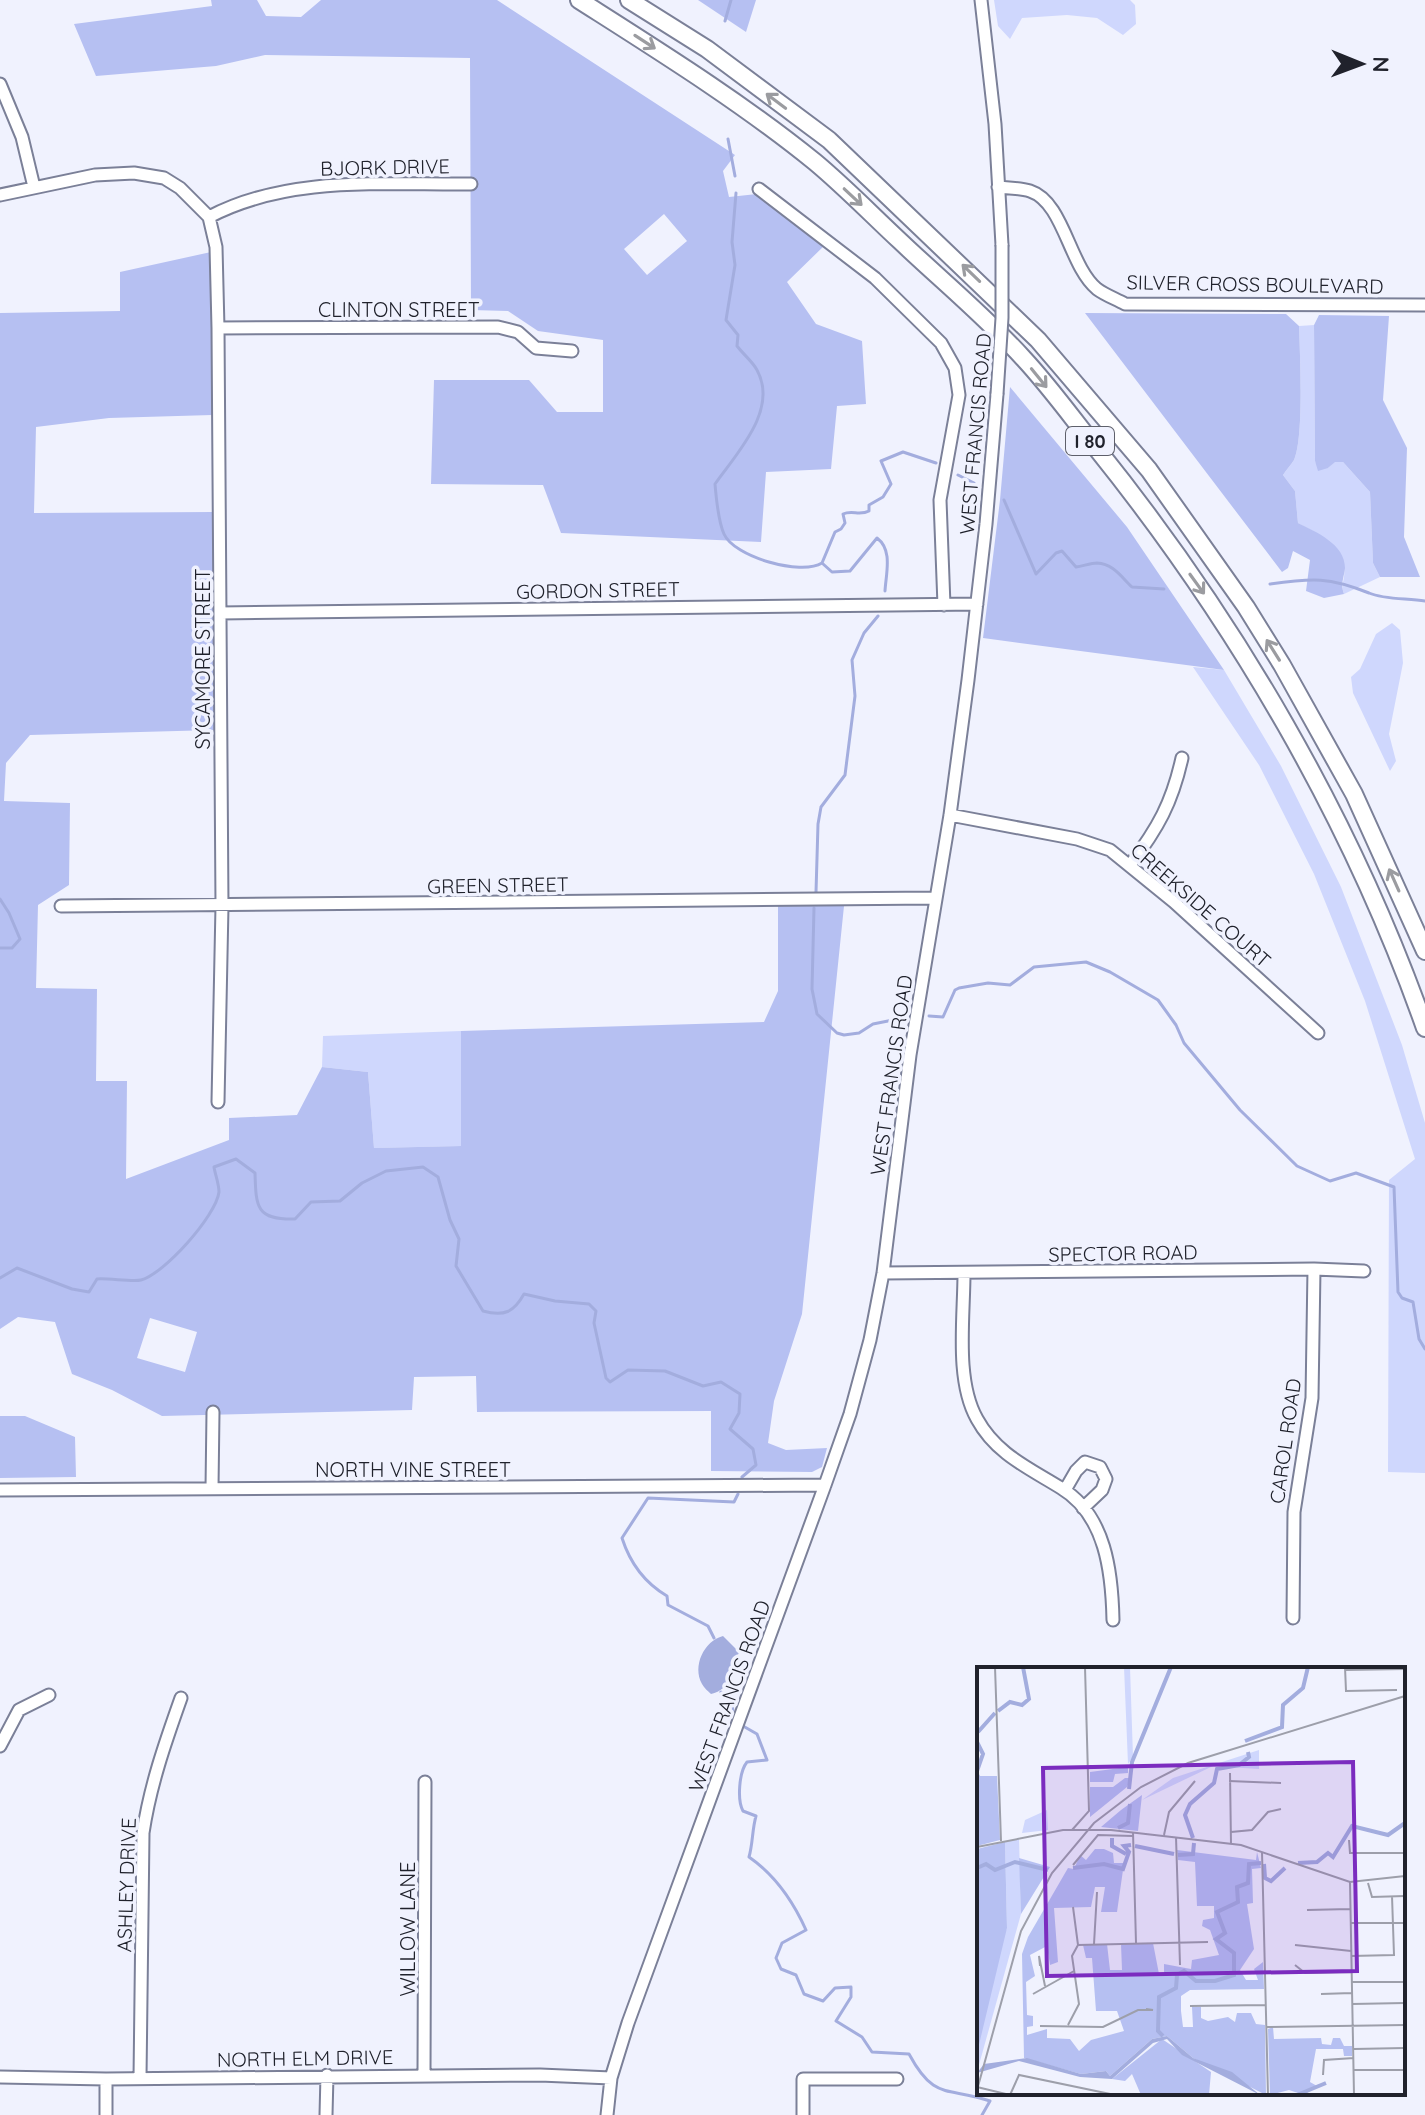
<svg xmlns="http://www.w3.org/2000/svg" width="1425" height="2115" font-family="Quicksand,sans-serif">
	<rect width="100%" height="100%" fill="#f0f2fe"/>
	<path fill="#cfd7fd" d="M 994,0 L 1130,0 L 1135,5 L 1136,24 L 1123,35 L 1097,18 L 1067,15 L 1022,18 L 1010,39 L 998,26 Z
		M 1314,325 L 1315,462 L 1328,468 L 1334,462 L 1343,462 L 1370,492 L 1373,563 L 1380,577 L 1344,594 C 1340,584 1346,578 1344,568 C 1341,545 1317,533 1298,523 L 1295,491 L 1283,475 C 1286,470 1291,465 1294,460 C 1304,439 1300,353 1299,326 Z
		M 1392,623 L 1400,630 L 1403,663 L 1389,734 L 1396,761 L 1390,771 L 1353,693 L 1351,677 L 1360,669 L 1376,634 Z
		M 1193,667 L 1224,670 L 1281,766 L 1341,887 L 1402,1045 L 1425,1123 L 1425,1473 L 1388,1472 L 1389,1180 L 1415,1159 L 1365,1001 L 1314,874 L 1259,765 Z
		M 461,1031 L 462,1146 L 374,1148 L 368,1072 L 322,1067 L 323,1036 Z"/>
	<path fill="#b6c0f2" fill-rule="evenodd" d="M 211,0 L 257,0 L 266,16 L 301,17 L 321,0 L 497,0 L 735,155 L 723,171 L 729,197 L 757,194 L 826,244 L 787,282 L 816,324 L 862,341 L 866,404 L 837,406 L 831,469 L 766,472 L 761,542 L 561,533 L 543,485 L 431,484 L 434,380 L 529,380 L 557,412 L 603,412 L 603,340 L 538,331 L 508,311 L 471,310 L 470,58 L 265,55 L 216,66 L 96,76 L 74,24 L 212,6 ZM 664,214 L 687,241 L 647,275 L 624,249 Z
		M 698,0 L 756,0 L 746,32 Z
		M 211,252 L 212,415 L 109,418 L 36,427 L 34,513 L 213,512 L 214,730 L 30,735 L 6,763 L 4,801 L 70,803 L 69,885 L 38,905 L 36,988 L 97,989 L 96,1081 L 127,1081 L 126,1179 L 229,1140 L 229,1118 L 297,1115 L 322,1067 L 368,1072 L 374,1148 L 461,1146 L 461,1031 L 764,1022 L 778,991 L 778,906 L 844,906 L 802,1314 L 774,1401 L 768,1443 L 786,1450 L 827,1448 L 822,1467 L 812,1472 L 711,1471 L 711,1411 L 477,1412 L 476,1376 L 414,1377 L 412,1410 L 162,1416 L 112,1390 L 72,1374 L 55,1322 L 18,1317 L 0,1329 L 0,313 L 120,311 L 120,272 ZM 150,1318 L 197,1332 L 185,1372 L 137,1358 Z
		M 1085,313 L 1286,314 L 1299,326 C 1300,353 1304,439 1294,460 C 1291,465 1286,470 1283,475 L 1295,491 L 1298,523 C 1316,532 1345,544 1345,568 C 1344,578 1340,584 1344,594 L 1324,598 L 1306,591 L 1310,560 L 1293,551 L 1288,568 L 1282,572 Z
		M 1319,315 L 1389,316 L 1383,400 L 1407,448 L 1404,537 L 1420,577 L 1380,577 L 1373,563 L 1370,492 L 1343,462 L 1335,462 L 1328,468 L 1318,471 L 1315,461 L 1314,325 Z
		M 1010,387 L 1127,527 L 1224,670 L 983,638 L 1000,500 Z
		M 0,1416 L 25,1416 L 75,1437 L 76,1477 L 0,1478 Z"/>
	<path fill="#a3adde" d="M 723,1636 L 739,1652 C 733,1669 731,1690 711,1694 C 708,1691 704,1688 702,1684 C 692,1666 704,1641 723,1636 Z"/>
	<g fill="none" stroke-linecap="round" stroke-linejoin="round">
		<path stroke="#a3adde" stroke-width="3" d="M 725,21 L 731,0
			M 728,139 L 735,176
			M 736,193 L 732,242 L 735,265 L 726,320 L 738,335 L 737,346 C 743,354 753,362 757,370 C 779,410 736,454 715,484 C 716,496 719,523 724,534 C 734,557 801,576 822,563 L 835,532 L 841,529 L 845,523 L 843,514 C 852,510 860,516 869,511 L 869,505 L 883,497 L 891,484 L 881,461 L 903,452 L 936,463
			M 958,475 L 974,483
			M 1004,500 L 1036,574 L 1056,553 L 1062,551 L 1076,567 C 1083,566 1091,563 1097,563 C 1114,564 1122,578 1132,587 L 1164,589
			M 822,563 L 832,572 L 850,571 L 877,538 C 893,550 886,573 885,591
			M 1270,584 C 1313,578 1329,577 1369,593 C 1385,600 1408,598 1425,601
			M 816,892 L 818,824 L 821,807 L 845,775 L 855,696 L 852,660 L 864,633 L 878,616
			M 0,899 L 9,913 L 20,939 L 12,948 L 0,948
			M 814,908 L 812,989 L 817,1014 L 837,1033 L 844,1035 L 859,1033 L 873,1024 L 903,1018
			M 929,1016 L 943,1017 L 955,990 L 959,988 L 988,983 L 1010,985 L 1034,967 L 1086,962 L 1110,972 L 1158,1000 L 1176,1025 L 1184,1043 L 1240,1110 L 1297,1166 L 1330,1181 L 1356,1173 L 1394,1187 L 1398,1292 L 1402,1298 L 1413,1302 L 1419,1339 L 1425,1349
			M 0,1278 L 17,1268 L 72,1289 L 89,1292 L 97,1279 C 108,1278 133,1282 141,1280 C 164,1274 216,1216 219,1192 C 219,1184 215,1174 214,1167 L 236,1159 L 255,1173 C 256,1207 256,1220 295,1219 L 311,1202 L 340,1201 L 362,1183 L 386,1171 L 423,1167 L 438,1177 L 450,1220 L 459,1239 L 456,1266 L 483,1311 C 504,1317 514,1312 524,1294 L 555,1301 L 589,1304 L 596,1311 L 594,1323 L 606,1378 L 610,1382 L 628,1370 L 665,1371 L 703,1386 L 721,1382 L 740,1394 L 739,1413 L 730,1429 L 753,1449 L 756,1465 L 742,1477
			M 714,1638 L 708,1626 L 668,1605 L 667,1596 C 645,1583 630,1563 622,1538 L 648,1498 L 734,1502 L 738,1494
			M 721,1692 L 732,1705 L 733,1711
			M 743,1726 L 757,1734 L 767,1760 L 747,1762 C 739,1772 737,1800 743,1811 L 756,1816 C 752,1830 753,1843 749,1857 C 775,1875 793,1901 806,1930 L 782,1943 L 776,1958 L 781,1969 L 796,1975 L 804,1994 L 823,2001 L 835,1988 L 851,1987 L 851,1997 L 836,2021 L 862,2037 L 872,2052 L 909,2054 C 935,2102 947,2086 990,2101 L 982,2115"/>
		<defs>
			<path id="minor" d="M 981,0 L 995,124 L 1002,245
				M 0,84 L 22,137 L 34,187
				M 998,187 C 1008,188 1020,188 1030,191 C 1064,202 1069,266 1097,289 C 1105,295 1116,299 1125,304 L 1425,305
				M 759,189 L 875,278 L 941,343 L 955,368 L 959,395 L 940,500 L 944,605
				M 0,195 L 95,175 L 134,173 L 164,178 L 180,188 L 209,217 L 216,247 L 218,328 L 222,906 L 218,1102
				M 209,217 C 289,175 383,185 471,184
				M 218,328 L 498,327 L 518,332 L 536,348 L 572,351
				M 220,613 L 977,604
				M 950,815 L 1077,839 L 1110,850 L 1174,902 L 1318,1033
				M 1130,865 C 1158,828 1172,803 1182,758
				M 61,906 L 934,898
				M 883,1273 L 1314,1269 L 1364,1271
				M 964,1273 C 964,1318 955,1380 977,1419 C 996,1454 1029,1468 1061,1488 C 1106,1515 1112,1573 1113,1620
				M 212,1488 L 213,1412
				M 0,1490 L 825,1485
				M 1065,1490 L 1076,1471 L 1085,1462 L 1100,1467 L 1106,1479 L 1102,1490 L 1083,1508
				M 1293,1618 L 1294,1512 L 1312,1398 L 1314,1269
				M 0,1746 L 19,1710 L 49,1695
				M 424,2075 L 425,1782
				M 0,2077 L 106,2079 L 540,2075 L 611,2078
				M 140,2078 L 143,1833 C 150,1786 165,1743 181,1698
				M 106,2115 L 106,2079
				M 326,2115 L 327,2075
				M 607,2115 L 611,2078 L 628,2023 L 825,1485 L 850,1414 L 870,1340 L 883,1273 L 910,1055 L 950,815 L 968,680 L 986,524 L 997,394
				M 803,2115 L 803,2079 L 897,2079"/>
			<path id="highway" d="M 579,0 C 659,51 741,102 815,162 C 845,187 872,215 900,241 C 941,280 986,317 1024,359 C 1050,387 1073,419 1097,449 C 1236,622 1351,818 1425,1028
				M 629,0 L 707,49 L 829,140 L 1038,340 L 1149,470 L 1246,607 L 1282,665 L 1354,794 L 1425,951"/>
		</defs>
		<use href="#minor" stroke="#7b8098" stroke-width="15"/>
		<use href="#highway" stroke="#7b8098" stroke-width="20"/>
		<use href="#minor" stroke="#fff" stroke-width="11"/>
		<use href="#highway" stroke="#fff" stroke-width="16"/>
		<defs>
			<path id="minor-bridge" d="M 997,394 L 1002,318 L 1002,245"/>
		</defs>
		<use href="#minor-bridge" stroke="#7b8098" stroke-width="15" stroke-linecap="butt"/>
		<use href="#minor-bridge" stroke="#fff" stroke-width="11"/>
	</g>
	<defs><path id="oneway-shaft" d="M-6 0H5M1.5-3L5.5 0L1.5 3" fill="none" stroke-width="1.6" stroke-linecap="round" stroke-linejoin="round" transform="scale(2)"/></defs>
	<g stroke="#9b9ca0">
		<use href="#oneway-shaft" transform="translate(645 42) rotate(33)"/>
		<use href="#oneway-shaft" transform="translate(776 101) rotate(-143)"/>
		<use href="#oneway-shaft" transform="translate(853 197) rotate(43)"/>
		<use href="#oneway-shaft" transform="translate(971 273) rotate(-136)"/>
		<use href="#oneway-shaft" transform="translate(1039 378) rotate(51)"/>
		<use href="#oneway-shaft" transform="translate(1197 584) rotate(54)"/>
		<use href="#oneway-shaft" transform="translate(1273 650) rotate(-122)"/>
		<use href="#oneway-shaft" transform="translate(1394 880) rotate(-114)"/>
	</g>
	<g text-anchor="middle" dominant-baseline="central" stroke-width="7" stroke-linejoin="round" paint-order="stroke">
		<rect fill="#f0f2fe" stroke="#5e606b" stroke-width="2" x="1066" y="427" width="48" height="28" rx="6"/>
		<g font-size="18" font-weight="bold" fill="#20222c">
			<text x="1090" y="441">I 80</text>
		</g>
		<g font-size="20" fill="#20222c" stroke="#f0f2fe">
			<text transform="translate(385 167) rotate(-1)">BJORK DRIVE</text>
			<text transform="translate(1255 284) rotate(1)">SILVER CROSS BOULEVARD</text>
			<text x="399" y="309">CLINTON STREET</text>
			<text transform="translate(975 434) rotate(-85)">WEST FRANCIS ROAD</text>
			<text transform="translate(598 590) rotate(-1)">GORDON STREET</text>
			<text transform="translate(202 659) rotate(-90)">SYCAMORE STREET</text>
			<text transform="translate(498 885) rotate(-1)">GREEN STREET</text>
			<text transform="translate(1201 905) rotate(41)">CREEKSIDE COURT</text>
			<text transform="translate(891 1075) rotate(-82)">WEST FRANCIS ROAD</text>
			<text transform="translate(1123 1253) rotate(-1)">SPECTOR ROAD</text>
			<text transform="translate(1285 1441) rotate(-82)">CAROL ROAD</text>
			<text x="413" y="1469">NORTH VINE STREET</text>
			<text transform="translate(729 1696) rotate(-70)">WEST FRANCIS ROAD</text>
			<text transform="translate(126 1885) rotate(-88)">ASHLEY DRIVE</text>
			<text transform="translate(407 1929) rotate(-90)">WILLOW LANE</text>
			<text transform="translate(305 2058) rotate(-1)">NORTH ELM DRIVE</text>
		</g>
	</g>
	<g transform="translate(977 1667)">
		<rect width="428" height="428" fill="#f0f2fe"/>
		<path d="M 153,0 L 156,90 L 151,97 L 147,0 ZM 282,83 L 282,102 L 236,99 L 165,133 L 196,111 ZM 70,143 L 71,163 L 45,166 L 48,153 ZM 42,171 L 44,247 L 0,405 L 0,277 L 26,271 L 30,261 L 28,175 Z" fill="#cfd7fd"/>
		<path d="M 151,100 L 151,106 L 138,107 L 136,115 L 113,115 L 113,105 ZM 0,103 L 3,109 L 20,109 L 23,173 L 0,179 ZM 148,111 L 154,111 L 150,120 L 113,150 L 113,120 L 136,120 ZM 165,128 L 161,164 L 124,160 L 144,143 ZM 28,175 L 30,261 L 0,386 L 0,182 ZM 118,182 L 127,182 L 136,186 L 137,196 L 147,196 L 140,245 L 124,245 L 128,220 L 118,220 L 114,240 L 77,241 L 81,295 L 73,298 L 70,279 L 53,288 L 58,309 L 49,315 L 50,348 L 56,349 L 56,359 L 50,360 L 50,368 L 70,362 L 70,371 L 93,372 L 102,384 L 114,373 L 147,364 L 140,344 L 119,344 L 115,291 L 109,291 L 106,278 L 130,277 L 133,303 L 145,303 L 144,277 L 176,276 L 182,307 L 187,307 L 187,297 L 214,302 L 215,293 L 242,288 L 233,263 L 225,259 L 226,253 L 237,251 L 237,239 L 220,239 L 218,195 L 201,193 L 200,183 L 279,193 L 280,185 L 284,201 L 275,202 L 276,236 L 270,237 L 277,282 L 263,303 L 269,313 L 281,313 L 277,302 L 286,295 L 287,322 L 213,323 L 204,329 L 204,344 L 206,360 L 216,360 L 215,340 L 224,340 L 224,351 L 231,354 L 251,350 L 258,355 L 260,346 L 274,346 L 279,357 L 288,358 L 289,428 L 216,391 L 190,369 L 175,372 L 133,409 L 129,404 L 104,407 L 47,391 L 45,287 L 51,270 L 91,201 L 97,202 L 103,188 L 109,193 ZM 42,191 L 73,200 L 44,247 ZM 296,360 L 297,372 L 344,371 L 345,377 L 354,378 L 356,371 L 363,371 L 367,379 L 375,379 L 375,389 L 367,389 L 366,382 L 339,382 L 333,415 L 340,419 L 327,428 L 312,423 L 293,428 L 291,362 ZM 185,372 L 234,405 L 232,428 L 164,428 L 155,407 L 148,414 L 135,412 Z" fill="#b6c0f2"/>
		<path d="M 190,369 L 216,391 L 255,405 L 283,428 L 205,388 L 190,372 L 176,376 L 135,412 L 103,410 L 42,394 L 0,406 L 7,397 L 50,391 L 104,407 L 129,404 L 133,409 L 175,372 Z" fill="#a3adde"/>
		<path fill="none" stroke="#a3adde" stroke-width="4" d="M 21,44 L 33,35 L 45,38 L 52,32 L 46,0M 1,65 L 18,46M 268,74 L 305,60 L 306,38 L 326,21 L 331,0M 0,75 L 6,87 L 0,104M 152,122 L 155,95 L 194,0M 141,161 L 151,156 L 153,137M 135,171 L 135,179 L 149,187M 216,171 L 208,148 L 213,137 L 237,116 L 240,102 L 262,98 L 272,90 L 271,85M 158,179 L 197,187M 201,188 L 216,187 L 217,176M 321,196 L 340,195 L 351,186 L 356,190 L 375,159 L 411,168 L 428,156M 287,197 L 288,211 L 294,214 L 308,201M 0,201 L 9,197 L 18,203 L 38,195 L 71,203M 96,201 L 127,197 L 146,202 L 152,185 L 147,179 L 154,178M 186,369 L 181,364 L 182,330 L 199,321 L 200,308 L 207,304 L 219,314 L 238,314 L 257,308 L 257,286 L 239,272 L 248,266 L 240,245 L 261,235 L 260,220 L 271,216 L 272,197 L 284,196M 320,428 L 349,416"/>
		<path fill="none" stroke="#9d9faa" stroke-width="2" d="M 18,0 L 24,174M 368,0 L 369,24 L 420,23M 368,3 L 428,2M 253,106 L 254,177M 252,114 L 304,116M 95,163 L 112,144 L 108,0M 156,165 L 159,276M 254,165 L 275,163 L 291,145 L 304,142M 187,168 L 192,145 L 218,114M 199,170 L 203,298M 372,173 L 373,186 L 428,186M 0,180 L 86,163 L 134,163 L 264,178 L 373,215 L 428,209M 285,185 L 291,428M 96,198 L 121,168 L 156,169M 373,215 L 377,428M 391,216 L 395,230 L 428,229M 96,240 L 101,278M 330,243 L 373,242M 373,256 L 428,256M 117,277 L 120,225M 101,278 L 231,275M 318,278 L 374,284M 374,289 L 417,288 L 415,229M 318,298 L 328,306 L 374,305M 63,299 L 62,289 L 68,319M 375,315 L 428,315M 56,327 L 97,304M 344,327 L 375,326M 375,337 L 428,336M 213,339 L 289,338M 91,358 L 102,337 L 95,289 L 101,278M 63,359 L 126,360 L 161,343 L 176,343 L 169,342M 290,360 L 428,358M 377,382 L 428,381M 377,403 L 428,403M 346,408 L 347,393 L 377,391M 0,420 L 33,428M 0,423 L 44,264 L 75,206 L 117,156 L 164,120 L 211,96 L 428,29M 33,428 L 42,408 L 138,428"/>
		<path fill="#7b2cbf" fill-opacity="0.15" stroke="#7b2cbf" stroke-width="4" d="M 376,95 L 380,304 L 70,309 L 66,101 Z"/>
		<rect width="428" height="428" fill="none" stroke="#20222c" stroke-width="4"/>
	</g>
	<g transform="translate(1361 64) rotate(91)" stroke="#f0f2fe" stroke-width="6" paint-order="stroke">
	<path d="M0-6L14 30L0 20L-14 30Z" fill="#20222c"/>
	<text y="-12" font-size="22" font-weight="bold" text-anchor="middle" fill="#20222c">N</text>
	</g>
</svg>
